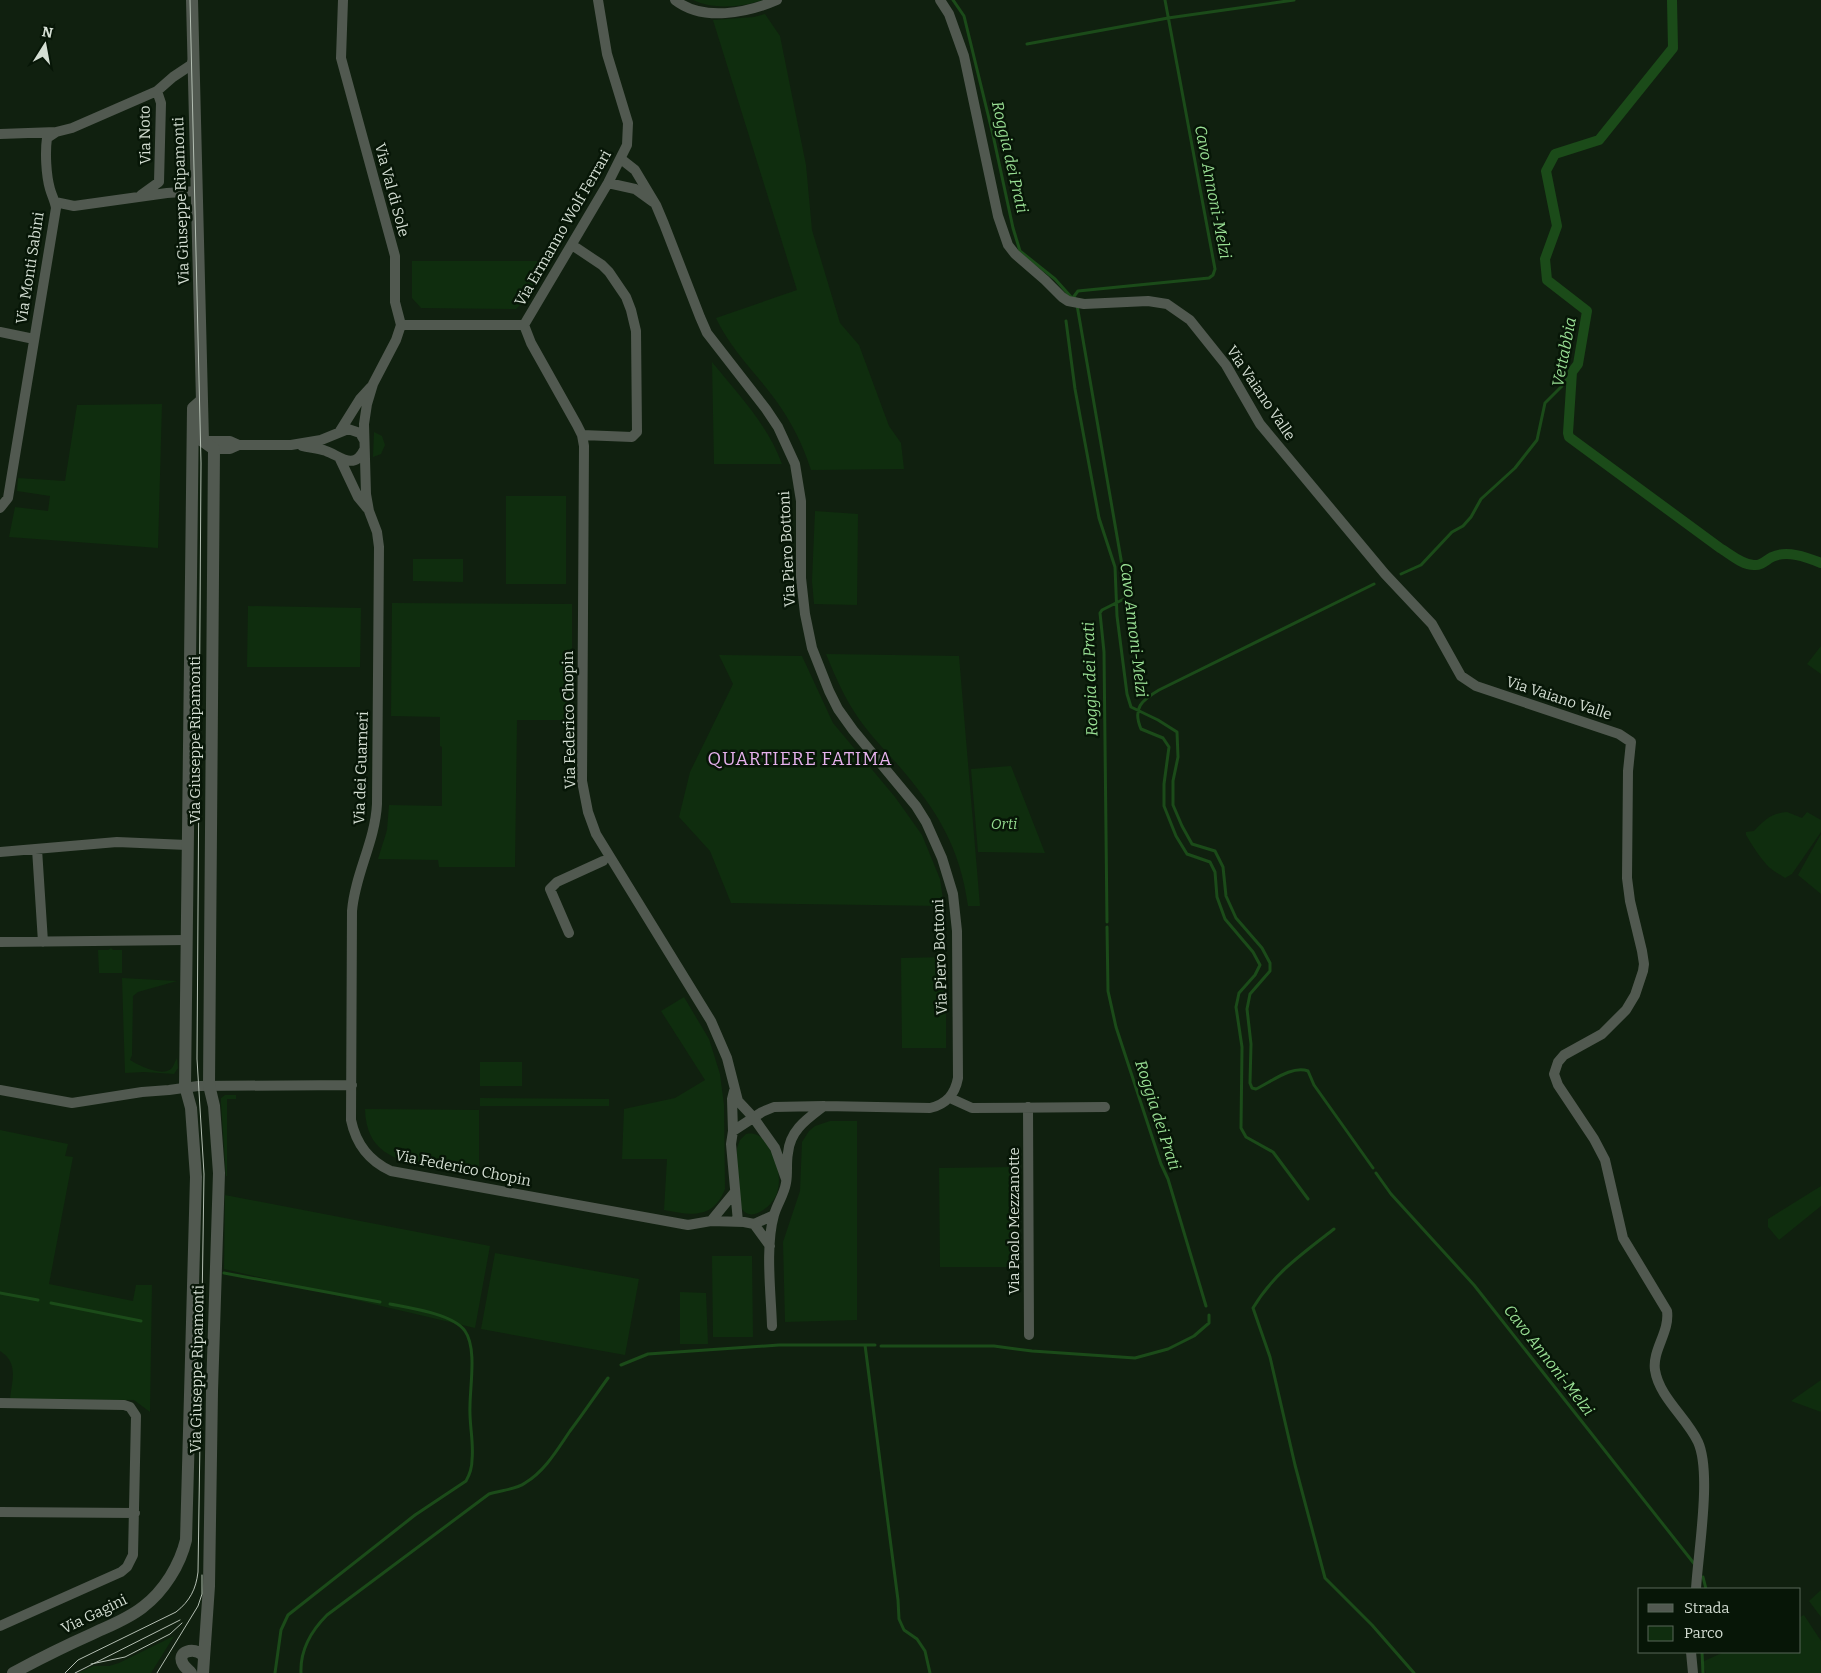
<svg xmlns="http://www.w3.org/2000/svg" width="1821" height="1673" font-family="Bitter,serif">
	<rect width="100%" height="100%" fill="#10200f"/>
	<path fill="#0f2d0e" d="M 693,0 L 763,0 C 742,7 714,10 693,0 Z
		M 765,14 L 780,36 L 806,165 L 812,230 L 840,323 L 859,345 L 889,426 L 901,443 L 904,469 L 811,470 C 803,445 792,423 777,402 C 757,374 730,349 716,318 L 797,290 L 713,20 L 754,17 Z
		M 412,261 L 548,261 L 524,301 L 516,309 L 421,308 L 412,298 Z
		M 712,362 C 738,394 768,425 782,464 L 714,464 Z
		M 162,404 L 158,548 L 9,537 L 15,507 L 48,511 L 50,496 L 17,491 L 18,478 L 65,481 L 77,405 Z
		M 374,432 L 382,436 L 385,445 L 381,454 L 373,457 Z
		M 506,496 L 566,496 L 566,584 L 506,584 Z
		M 815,511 L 858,514 L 857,605 L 814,604 L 812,581 Z
		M 413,559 L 463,559 L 463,582 L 413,581 Z
		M 392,603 L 572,604 L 572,720 L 517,720 L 515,867 L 439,867 L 438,860 L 378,859 L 387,830 L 389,805 L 442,806 L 442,747 L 440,746 L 440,717 L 391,716 Z
		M 248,606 L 361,608 L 360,667 L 247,667 Z
		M 1821,646 L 1821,674 L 1807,664 Z
		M 826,654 L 959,656 L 980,906 L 968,906 C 960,847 937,810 898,765 C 885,750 870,735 859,719 C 845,699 835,676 826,654 Z
		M 719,655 L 802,656 L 833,723 L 895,797 L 922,835 L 940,879 L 944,906 L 731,903 L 710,851 L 679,817 L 690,772 L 733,684 Z
		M 1011,766 L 1045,853 L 978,852 L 971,769 Z
		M 1787,812 L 1802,818 L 1807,812 L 1821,820 L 1821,832 L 1792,874 L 1785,878 C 1779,874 1771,870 1766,864 C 1759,856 1752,845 1746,835 L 1746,832 L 1754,831 C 1764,820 1772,813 1787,812 Z
		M 1821,834 L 1821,894 L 1798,875 Z
		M 111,948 L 113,950 L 122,950 L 122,973 L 99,973 L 98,950 L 108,950 Z
		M 946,957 L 946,1048 L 902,1048 L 901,958 Z
		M 122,978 L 177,981 L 138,992 L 133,996 L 132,1055 L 130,1060 C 138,1065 163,1078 172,1068 C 174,1065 175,1061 177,1058 L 178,1068 L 174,1074 L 144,1072 L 125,1073 Z
		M 684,997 L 709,1039 L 720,1074 L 724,1105 L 725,1189 C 713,1220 690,1215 664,1210 L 667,1159 L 622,1159 L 624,1109 L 675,1098 L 705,1080 L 661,1011 Z
		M 480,1062 L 522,1062 L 522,1086 L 480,1086 Z
		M 225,1095 L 236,1095 L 236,1099 L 227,1099 L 227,1176 L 226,1176 L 221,1103 L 221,1098 Z
		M 480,1098 L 609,1099 L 609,1106 L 480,1106 Z
		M 365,1109 L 479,1110 L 479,1176 C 462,1173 446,1170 429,1167 C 393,1160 366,1151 365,1109 Z
		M 830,1121 L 857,1121 L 857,1320 L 785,1322 L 783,1242 L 800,1191 L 802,1142 L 809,1131 L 815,1126 Z
		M 0,1130 L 68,1144 L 65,1156 L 73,1157 L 49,1284 L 133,1301 L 136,1285 L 152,1285 L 150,1412 L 134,1400 L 10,1399 C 12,1380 19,1363 0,1351 Z
		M 746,1134 C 756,1132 763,1137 768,1146 C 777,1161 782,1176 777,1193 C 774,1204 752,1224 742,1209 C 736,1200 737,1160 737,1148 L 740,1140 Z
		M 1014,1167 L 1015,1267 L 940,1267 L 939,1168 Z
		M 1821,1186 L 1821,1206 L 1779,1240 L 1768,1227 L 1768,1219 Z
		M 225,1195 L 490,1246 L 475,1328 L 224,1269 Z
		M 495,1253 L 639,1279 L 625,1355 L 481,1329 Z
		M 712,1256 L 752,1256 L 753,1337 L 713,1337 Z
		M 680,1292 L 706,1293 L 708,1344 L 680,1344 Z
		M 1821,1380 L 1821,1412 L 1791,1401 Z
		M 1821,1590 L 1821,1617 L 1809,1601 Z
		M 1804,1615 L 1821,1641 L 1821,1673 L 1706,1673 L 1702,1662 L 1724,1652 L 1800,1652 L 1800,1617 Z
		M 174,1636 L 151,1673 L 78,1673 L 94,1666 L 109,1666 L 119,1663 Z"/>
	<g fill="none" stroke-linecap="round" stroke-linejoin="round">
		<path stroke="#1b4b19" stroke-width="3" d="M 953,0 L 964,16 L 993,135 L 1013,228 L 1020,251 L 1055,279 L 1072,298 L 1075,298
			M 1027,44 L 1168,18 L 1294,0
			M 1072,299 L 1078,291 L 1209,278 L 1213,275 L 1215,269 L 1165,0
			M 1077,305 L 1127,594 L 1126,598 L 1102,610 L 1100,613 L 1104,652 L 1107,922
			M 1066,321 L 1075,389 L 1099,518 L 1115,567 L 1117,616 L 1127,694 L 1131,707 L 1158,720 L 1177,732 L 1178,757 L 1173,781 L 1173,805 L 1182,826 L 1192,844 L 1215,851 L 1223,867 L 1226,896 L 1236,918 L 1262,948 L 1270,963 L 1270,971 L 1250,994 L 1247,1009 L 1251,1044 L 1250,1083 L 1252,1088 L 1256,1089 C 1271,1082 1292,1065 1308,1071 L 1314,1085 L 1373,1168
			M 1401,574 L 1421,565 L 1452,532 L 1463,526 L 1471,517 L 1481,499 L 1515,468 L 1537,440 L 1545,403 L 1561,387 L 1572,372
			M 1107,927 L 1108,991 L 1116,1027 L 1161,1164 L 1168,1179 L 1206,1306
			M 1376,1173 L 1391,1194 L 1474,1285 L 1696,1566
			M 1308,1199 L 1273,1152 L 1246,1137 L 1241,1128 L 1242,1047 L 1236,1007 L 1239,993 L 1255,975 L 1260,965 L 1253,952 L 1225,919 L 1217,897 L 1215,872 L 1210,862 L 1187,854 L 1176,836 L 1164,806 L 1164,784 L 1169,747 L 1163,738 L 1141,729 C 1132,708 1142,700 1159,690 L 1374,584
			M 1334,1229 C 1303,1253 1273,1274 1253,1308 L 1270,1357 L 1295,1465 L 1325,1578 L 1372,1625 L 1414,1673
			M 224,1273 L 380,1302
			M 0,1293 L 38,1300
			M 51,1303 L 141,1321
			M 865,1345 L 898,1600 L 899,1619 L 904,1630 L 917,1639 L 925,1651 L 930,1673
			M 881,1346 L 994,1346 L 1032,1351 L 1135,1358 L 1168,1349 L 1194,1336 L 1209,1323 L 1209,1315
			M 621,1365 L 648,1354 L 779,1345 L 875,1345
			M 1703,1577 L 1706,1589
			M 1702,1652 L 1703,1673
			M 275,1673 L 281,1630 L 288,1615 L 415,1515 L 466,1481 C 470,1474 472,1468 472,1460 C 474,1442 469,1424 470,1406 C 470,1386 477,1348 465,1331 C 453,1314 410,1308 390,1304
			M 301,1673 C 300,1650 311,1631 327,1615 L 489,1494 C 501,1490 515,1490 525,1483 C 545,1471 557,1450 570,1431 C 583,1414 595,1396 608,1378"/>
		<path stroke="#1b4b19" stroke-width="10" d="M 1672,0 L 1673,48 L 1599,140 L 1555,154 L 1546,171 L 1557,226 L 1545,259 L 1547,280 L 1587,311 L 1578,364 L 1572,372 L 1568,433 L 1569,437 L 1720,548 C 1730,554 1742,565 1754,565 C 1761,566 1766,560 1772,557 C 1787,550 1806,557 1821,563"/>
		<path stroke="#515950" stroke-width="10" d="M 343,0 L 341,58 L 395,256 L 395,302 L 401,325 L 396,340 L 373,384 L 367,404 L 364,424 L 366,494 L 369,511 L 377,532 L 379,547 L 377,804 C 375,842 355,874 352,911 L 351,1120 C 356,1144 369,1161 391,1171 L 688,1225 L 711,1221 L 744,1222 L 754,1224 L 774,1215
			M 675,0 C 703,22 747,13 777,0
			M 940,0 L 949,14 L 964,56 L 998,216 L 1008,245 L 1015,254 L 1045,280 L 1062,297 L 1068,301 L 1084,304 L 1148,301 L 1167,304 L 1190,320 L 1226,365 L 1260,424 L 1385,574 L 1432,624 L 1461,676 L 1476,686 L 1619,734 L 1631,742 L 1628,771 L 1627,878 L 1630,901 L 1642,951 L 1644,964 L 1643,971 L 1635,995 L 1626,1010 L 1602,1034 L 1564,1055 L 1558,1062 L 1554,1074 L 1558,1085 L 1594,1139 L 1605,1160 L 1623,1238 L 1667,1311 C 1670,1332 1652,1350 1655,1370 C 1659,1397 1687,1418 1698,1442 C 1712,1473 1698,1553 1696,1589
			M 0,134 L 56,132 L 72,128 L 157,91 L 173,77 L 191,65 L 193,60
			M 621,159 L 635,170 L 656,205 L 664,224 L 700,317 L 707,333 L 766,409 L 778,427 L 795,464 L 801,501 L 801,578 L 805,614 L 812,648 L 829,691 L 838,709 L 853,730 L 916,806 L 926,822 L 942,858 L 953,894 L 957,931 L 958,1078 C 955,1094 947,1104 930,1108 L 824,1106 L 774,1107 L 762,1112 L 733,1131
			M 608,183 L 635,189 L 653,202
			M 141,195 L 159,182 L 161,103 L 157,91
			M 55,202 L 74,206 L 167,193 L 197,191
			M 572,245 L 602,265 L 609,272 L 626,297 L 631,310 L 636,331 L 637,432 L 632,437 L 582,435
			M 401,325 L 524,325
			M 524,325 L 531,343 L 577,425 L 582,435 L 584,446 L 582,781 L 588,812 L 596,834 L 711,1021 L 727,1058 L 738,1101 L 753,1117 L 775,1148 L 786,1179
			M 524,325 L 608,183 L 627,145 L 628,123 L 607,54 L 598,0
			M 0,332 L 34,339
			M 340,431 L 360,399 L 371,387
			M 203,441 L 230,441 L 239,445 L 291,445 L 321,440 L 348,429 L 360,433 L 364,440
			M 302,446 C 310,448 319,448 326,451 C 340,456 354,471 364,450
			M 214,449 L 230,449 L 239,445
			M 340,459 L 358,497 L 367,508
			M 0,508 L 8,498 L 56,208 C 55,201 52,196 50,189 C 46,175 45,152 47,138 L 56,132
			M 37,849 L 43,942
			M 0,852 L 117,842 L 187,845
			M 569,933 L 550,889 L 557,882 L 603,861
			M 0,942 L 186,940
			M 0,1090 L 72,1103 L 142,1092 L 169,1090 L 198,1086 L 352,1085
			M 734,1091 L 732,1099 L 733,1131 L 731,1144 L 738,1222
			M 950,1098 L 972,1108 L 1105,1107
			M 1028,1107 L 1029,1335
			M 711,1221 L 734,1193
			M 754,1224 L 770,1246
			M 772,1326 C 771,1293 765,1247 774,1215 C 777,1204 784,1195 786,1183 C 788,1173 786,1163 788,1153 C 790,1130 807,1119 824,1106
			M 0,1403 L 124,1405 L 130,1407 L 136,1416 L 133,1555 L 127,1567 L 121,1572 L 0,1626
			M 0,1512 L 135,1513
			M 1691,1652 L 1693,1673"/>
		<path stroke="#515950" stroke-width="12" d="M 192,0 L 203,441
			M 193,434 L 214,449 L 209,1085 L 214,1106 L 219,1173 L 212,1391 L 209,1586 L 203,1673
			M 13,1673 C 39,1659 65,1646 92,1634 C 109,1626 128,1619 143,1607 C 164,1591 180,1565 186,1540 L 196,1177 L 191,1108 L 185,1086 L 193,408 L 202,400
			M 191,1673 C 189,1670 185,1668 183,1664 C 176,1651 194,1647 203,1655"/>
		<path stroke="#b4bfb3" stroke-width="1" d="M 91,1664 L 125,1657 L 170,1634 L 182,1623
			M 65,1673 L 78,1660 L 176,1612 C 190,1601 196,1589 198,1572 L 204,1174 L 197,1059 L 201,463 L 190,0
			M 75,1673 L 180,1620
			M 157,1673 L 198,1606 L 202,1594 L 202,1575"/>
	</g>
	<g text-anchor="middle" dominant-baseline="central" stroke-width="5" stroke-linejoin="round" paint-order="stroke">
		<g font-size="15" fill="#d4ded3" stroke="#071607">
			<text transform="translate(145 135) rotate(-91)">Via Noto</text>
			<text transform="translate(392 190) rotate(75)">Via Val di Sole</text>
			<text transform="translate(181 201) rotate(-92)">Via Giuseppe Ripamonti</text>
			<text transform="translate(563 228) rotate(-60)">Via Ermanno Wolf Ferrari</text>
			<text transform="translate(30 268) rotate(-81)">Via Monti Sabini</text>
			<text transform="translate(1261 393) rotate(56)">Via Vaiano Valle</text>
			<text transform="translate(787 549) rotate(-93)">Via Piero Bottoni</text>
			<text transform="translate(1559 698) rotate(18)">Via Vaiano Valle</text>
			<text transform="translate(569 720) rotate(-91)">Via Federico Chopin</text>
			<text transform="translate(195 740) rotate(-90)">Via Giuseppe Ripamonti</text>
			<text transform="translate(361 768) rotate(-88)">Via dei Guarneri</text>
			<text transform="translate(940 957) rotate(-92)">Via Piero Bottoni</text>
			<text transform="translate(463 1168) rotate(11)">Via Federico Chopin</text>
			<text transform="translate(1014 1221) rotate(-90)">Via Paolo Mezzanotte</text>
			<text transform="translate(197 1369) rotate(-89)">Via Giuseppe Ripamonti</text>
			<text transform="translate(94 1614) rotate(-26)">Via Gagini</text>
		</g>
		<g font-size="15" font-style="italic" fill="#91d78d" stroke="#071607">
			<text x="1004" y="824">Orti</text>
		</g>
		<g font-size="16" font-style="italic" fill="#99df94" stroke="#071607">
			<text transform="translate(1010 157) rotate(77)">Roggia dei Prati</text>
			<text transform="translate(1213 192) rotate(79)">Cavo Annoni-Melzi</text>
			<text transform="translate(1564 352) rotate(-79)">Vettabbia</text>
			<text transform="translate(1134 630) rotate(83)">Cavo Annoni-Melzi</text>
			<text transform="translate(1090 679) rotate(-92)">Roggia dei Prati</text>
			<text transform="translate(1158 1115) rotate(72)">Roggia dei Prati</text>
			<text transform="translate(1549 1360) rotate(52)">Cavo Annoni-Melzi</text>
		</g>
		<g font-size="18" letter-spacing="1" fill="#e6b1ed" stroke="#071607">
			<text x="800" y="759">QUARTIERE FATIMA</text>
		</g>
	</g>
	<rect x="1638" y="1588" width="162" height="65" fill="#071607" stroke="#596659"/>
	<rect x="1648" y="1604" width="25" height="8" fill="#515950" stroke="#596659"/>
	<text x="1684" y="1613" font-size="15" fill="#d4ded3">Strada</text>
	<rect x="1648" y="1626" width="25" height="15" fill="#0f2d0e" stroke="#596659"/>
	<text x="1684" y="1638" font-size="15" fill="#d4ded3">Parco</text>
	<g transform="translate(45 45) rotate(11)" stroke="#071607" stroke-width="4" paint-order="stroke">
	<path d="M0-4L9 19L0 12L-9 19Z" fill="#d4ded3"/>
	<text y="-8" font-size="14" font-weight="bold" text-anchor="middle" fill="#d4ded3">N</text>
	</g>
</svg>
